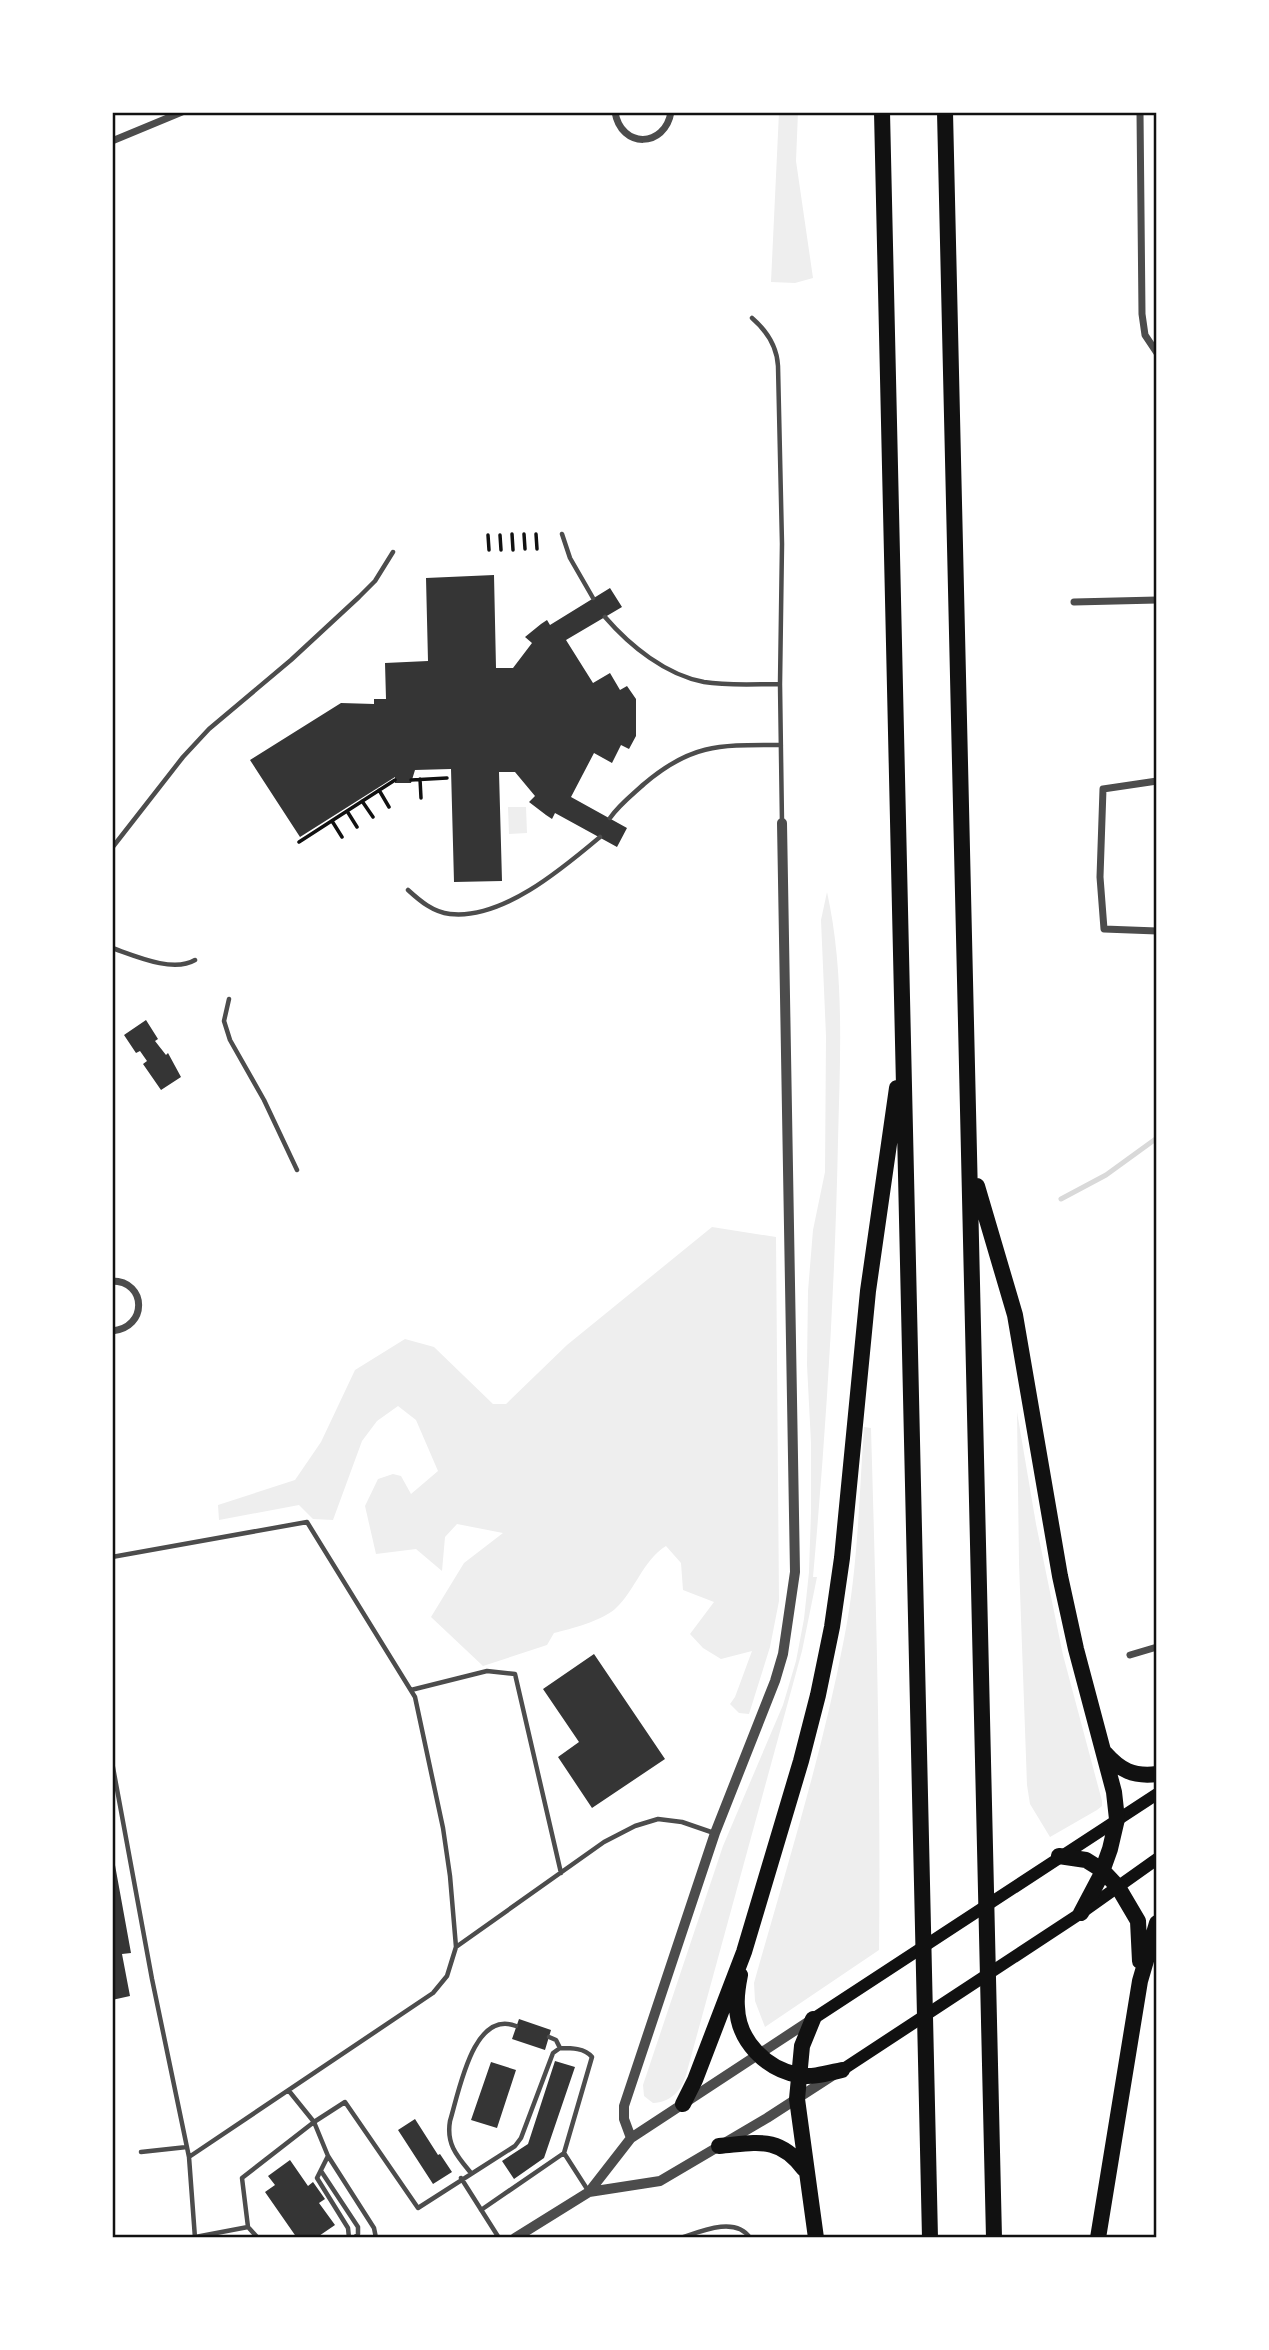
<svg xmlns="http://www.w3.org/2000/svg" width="1269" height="2350" font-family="'DejaVu Sans',sans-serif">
	<rect width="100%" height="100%" fill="#fff"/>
	<path fill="#eee" d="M 779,112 L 798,112 L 796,161 L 813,278 L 795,283 L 771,282 Z
		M 508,807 L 526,807 L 527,833 L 509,834 Z
		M 827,892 C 845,973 840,1059 838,1141 C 835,1287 826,1432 813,1577 L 817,1577 L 802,1651 L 686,2075 C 681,2091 671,2102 653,2103 L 644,2096 L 643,2085 L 723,1846 L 783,1705 L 796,1661 L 804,1619 L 809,1572 L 811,1512 L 811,1443 L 807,1365 L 808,1291 L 813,1230 L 825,1172 L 826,1036 L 821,920 Z
		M 712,1227 L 776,1237 L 779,1601 L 770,1647 L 749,1714 L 739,1713 L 730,1704 L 735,1697 L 752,1651 L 721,1659 L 703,1648 L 690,1634 L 714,1602 L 683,1590 L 681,1563 L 666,1546 C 643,1560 635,1591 615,1609 C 601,1621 571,1629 554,1633 L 547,1645 L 483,1666 L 431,1617 L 464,1563 L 503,1533 L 457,1524 L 445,1537 L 442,1571 L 416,1549 L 376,1554 L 365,1506 L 378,1479 L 393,1474 L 401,1476 L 411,1494 L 438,1471 L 416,1420 L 398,1406 L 377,1421 L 362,1441 L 333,1520 L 313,1519 L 299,1505 L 219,1520 L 218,1505 L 295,1480 L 321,1442 L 355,1370 L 405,1339 L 434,1347 L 493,1404 L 506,1404 L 567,1345 Z
		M 1017,1412 L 1036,1524 L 1063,1655 L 1102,1801 L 1102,1806 L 1097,1810 L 1050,1837 L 1030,1804 L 1027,1785 L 1019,1563 Z
		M 864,1427 L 871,1428 C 876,1602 881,1776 879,1950 L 765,2027 L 755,2001 L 754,1983 C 786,1869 822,1755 844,1639 C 858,1569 859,1498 864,1427 Z"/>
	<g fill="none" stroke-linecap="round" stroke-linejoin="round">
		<path stroke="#d9d9d9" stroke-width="5" d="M 1061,1199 L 1106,1175 L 1157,1138"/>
	</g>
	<path fill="#353535" d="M 494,575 L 496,668 L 513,668 L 532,643 L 525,637 L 541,624 L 547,620 L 550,625 L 610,588 L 622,607 L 566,640 L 593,683 L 610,673 L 620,690 L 627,686 L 636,699 L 636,736 L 629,749 L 621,745 L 612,763 L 594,753 L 571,797 L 627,828 L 617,847 L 555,813 L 552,819 L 546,815 L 529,802 L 535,796 L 515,772 L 499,772 L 502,881 L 454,882 L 451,769 L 415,770 L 411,783 L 395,783 L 395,777 L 300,837 L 250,760 L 341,703 L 374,704 L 374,699 L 386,699 L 385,663 L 428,661 L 426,578 Z
		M 146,1020 L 158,1039 L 155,1041 L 166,1055 L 168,1053 L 181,1077 L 161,1090 L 143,1064 L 147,1061 L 140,1051 L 136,1053 L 124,1035 Z
		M 594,1654 L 665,1759 L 592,1808 L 558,1757 L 579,1742 L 543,1689 Z
		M 113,1854 L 131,1953 L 122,1954 L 130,1996 L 112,2000 Z
		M 519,2019 L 551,2030 L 545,2050 L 512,2039 Z
		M 555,2061 L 575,2067 L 544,2158 L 514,2179 L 502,2161 L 528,2144 Z
		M 491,2062 L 516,2070 L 497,2128 L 471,2120 Z
		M 415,2119 L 438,2155 L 440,2154 L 452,2172 L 433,2184 L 398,2130 Z
		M 290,2160 L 308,2186 L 313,2182 L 325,2199 L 319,2203 L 335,2225 L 316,2238 L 297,2238 L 265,2192 L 275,2185 L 268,2176 Z"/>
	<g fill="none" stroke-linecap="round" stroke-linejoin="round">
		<path stroke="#111" stroke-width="3.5" d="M 512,534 L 513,550
			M 524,534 L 525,549
			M 536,534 L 537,549
			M 488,535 L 489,550
			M 500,535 L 501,550
			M 420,779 L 421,798
			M 411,780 L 447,778
			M 379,790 L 389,807
			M 362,801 L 373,817
			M 347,811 L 357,827
			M 332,821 L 342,837
			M 299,842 L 395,780"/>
		<path stroke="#4c4c4c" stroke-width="4.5" d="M 752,318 C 767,331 777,347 778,366 L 782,544 L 780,684 L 782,823
			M 562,534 L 570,558 L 593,598
			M 605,617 C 630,646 666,675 704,682 C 729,686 755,684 780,684
			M 610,818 C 619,805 632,795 644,784 C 692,743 721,745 781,745
			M 112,848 L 183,757 L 209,729 L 291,660 L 359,597 L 375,581 L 393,552
			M 408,890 C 420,901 433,912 450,914 C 502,920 562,869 600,837
			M 112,948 C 135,956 173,973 195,960
			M 229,999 L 224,1021 L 230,1040 L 264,1100 L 297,1170
			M 112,1557 L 307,1522 L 415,1697 L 443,1828 L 450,1876 L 456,1947 L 447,1976 L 433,1993 L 189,2157
			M 411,1690 L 487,1671 L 515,1674 L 561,1873
			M 112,1762 L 152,1979 L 189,2157 L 195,2238
			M 456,1947 L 604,1842 L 635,1826 L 658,1819 L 682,1822 L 714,1833
			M 549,2037 L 556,2040 L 560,2048
			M 289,2091 L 314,2122 L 345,2102 L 418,2208 L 515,2146 L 521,2138 L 553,2053 L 560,2048 C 571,2048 585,2048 592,2057 L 564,2153 L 589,2192
			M 141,2152 L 187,2147
			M 328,2156 L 317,2178 L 348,2228 L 349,2238
			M 321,2171 L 358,2227 L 358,2234 L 354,2238
			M 471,2173 C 457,2156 446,2144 450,2121 C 459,2092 473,2009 516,2026
			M 461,2178 L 499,2238
			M 481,2210 L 564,2153
			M 190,2238 L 248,2227
			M 258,2238 L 248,2227 L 242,2178 L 314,2122 L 328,2156 L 374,2228 L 376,2238
			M 681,2238 C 701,2231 736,2216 750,2238"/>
		<path stroke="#4c4c4c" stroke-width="7" d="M 615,112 C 621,149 665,148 671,112
			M 1140,112 L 1142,314 L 1145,335 L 1157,353
			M 112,141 L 182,112
			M 1074,602 L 1157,600
			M 1157,781 L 1103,789 L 1100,877 L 1104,929 L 1157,931
			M 112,1281 C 147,1281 148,1328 112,1331
			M 1130,1655 L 1157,1647"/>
		<path stroke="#4c4c4c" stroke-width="10" d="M 631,2138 L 624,2119 L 624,2106 L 715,1833 L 775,1681 L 783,1654 L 795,1572 L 782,823
			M 589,2192 L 660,2181 L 767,2118 L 835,2074
			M 515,2238 L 589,2192 L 631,2138 L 811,2020"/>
		<path stroke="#111" stroke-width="12" d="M 813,2019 L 1157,1794
			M 842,2070 L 1081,1913 L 1157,1859"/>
		<path stroke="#111" stroke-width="16" d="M 882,112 L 930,2238
			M 945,112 L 994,2238
			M 977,1186 L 1015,1315 L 1060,1576 L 1076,1649 L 1114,1792 L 1117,1819 L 1110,1849 L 1100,1877 L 1081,1913
			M 1105,1753 C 1120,1770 1133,1777 1157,1774
			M 1059,1856 L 1086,1860 L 1102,1870 L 1118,1887 L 1138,1921 L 1140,1961
			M 740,1975 C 738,1985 736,1997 737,2007 C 738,2041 766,2069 798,2075 C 812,2078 828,2073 842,2070
			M 813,2019 L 802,2046 L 797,2099 L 816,2238
			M 683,2104 L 695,2080 L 744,1952 L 801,1761 L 818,1695 L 832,1627 L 842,1558 L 868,1291 L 897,1088
			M 719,2146 C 756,2143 779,2135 804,2169
			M 1098,2238 L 1140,1981 L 1157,1923"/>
	</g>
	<rect width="1269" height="2350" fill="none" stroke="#ffffff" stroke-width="228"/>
	<rect x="114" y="114" width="1041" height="2122" fill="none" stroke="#111" stroke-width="2.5"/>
</svg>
